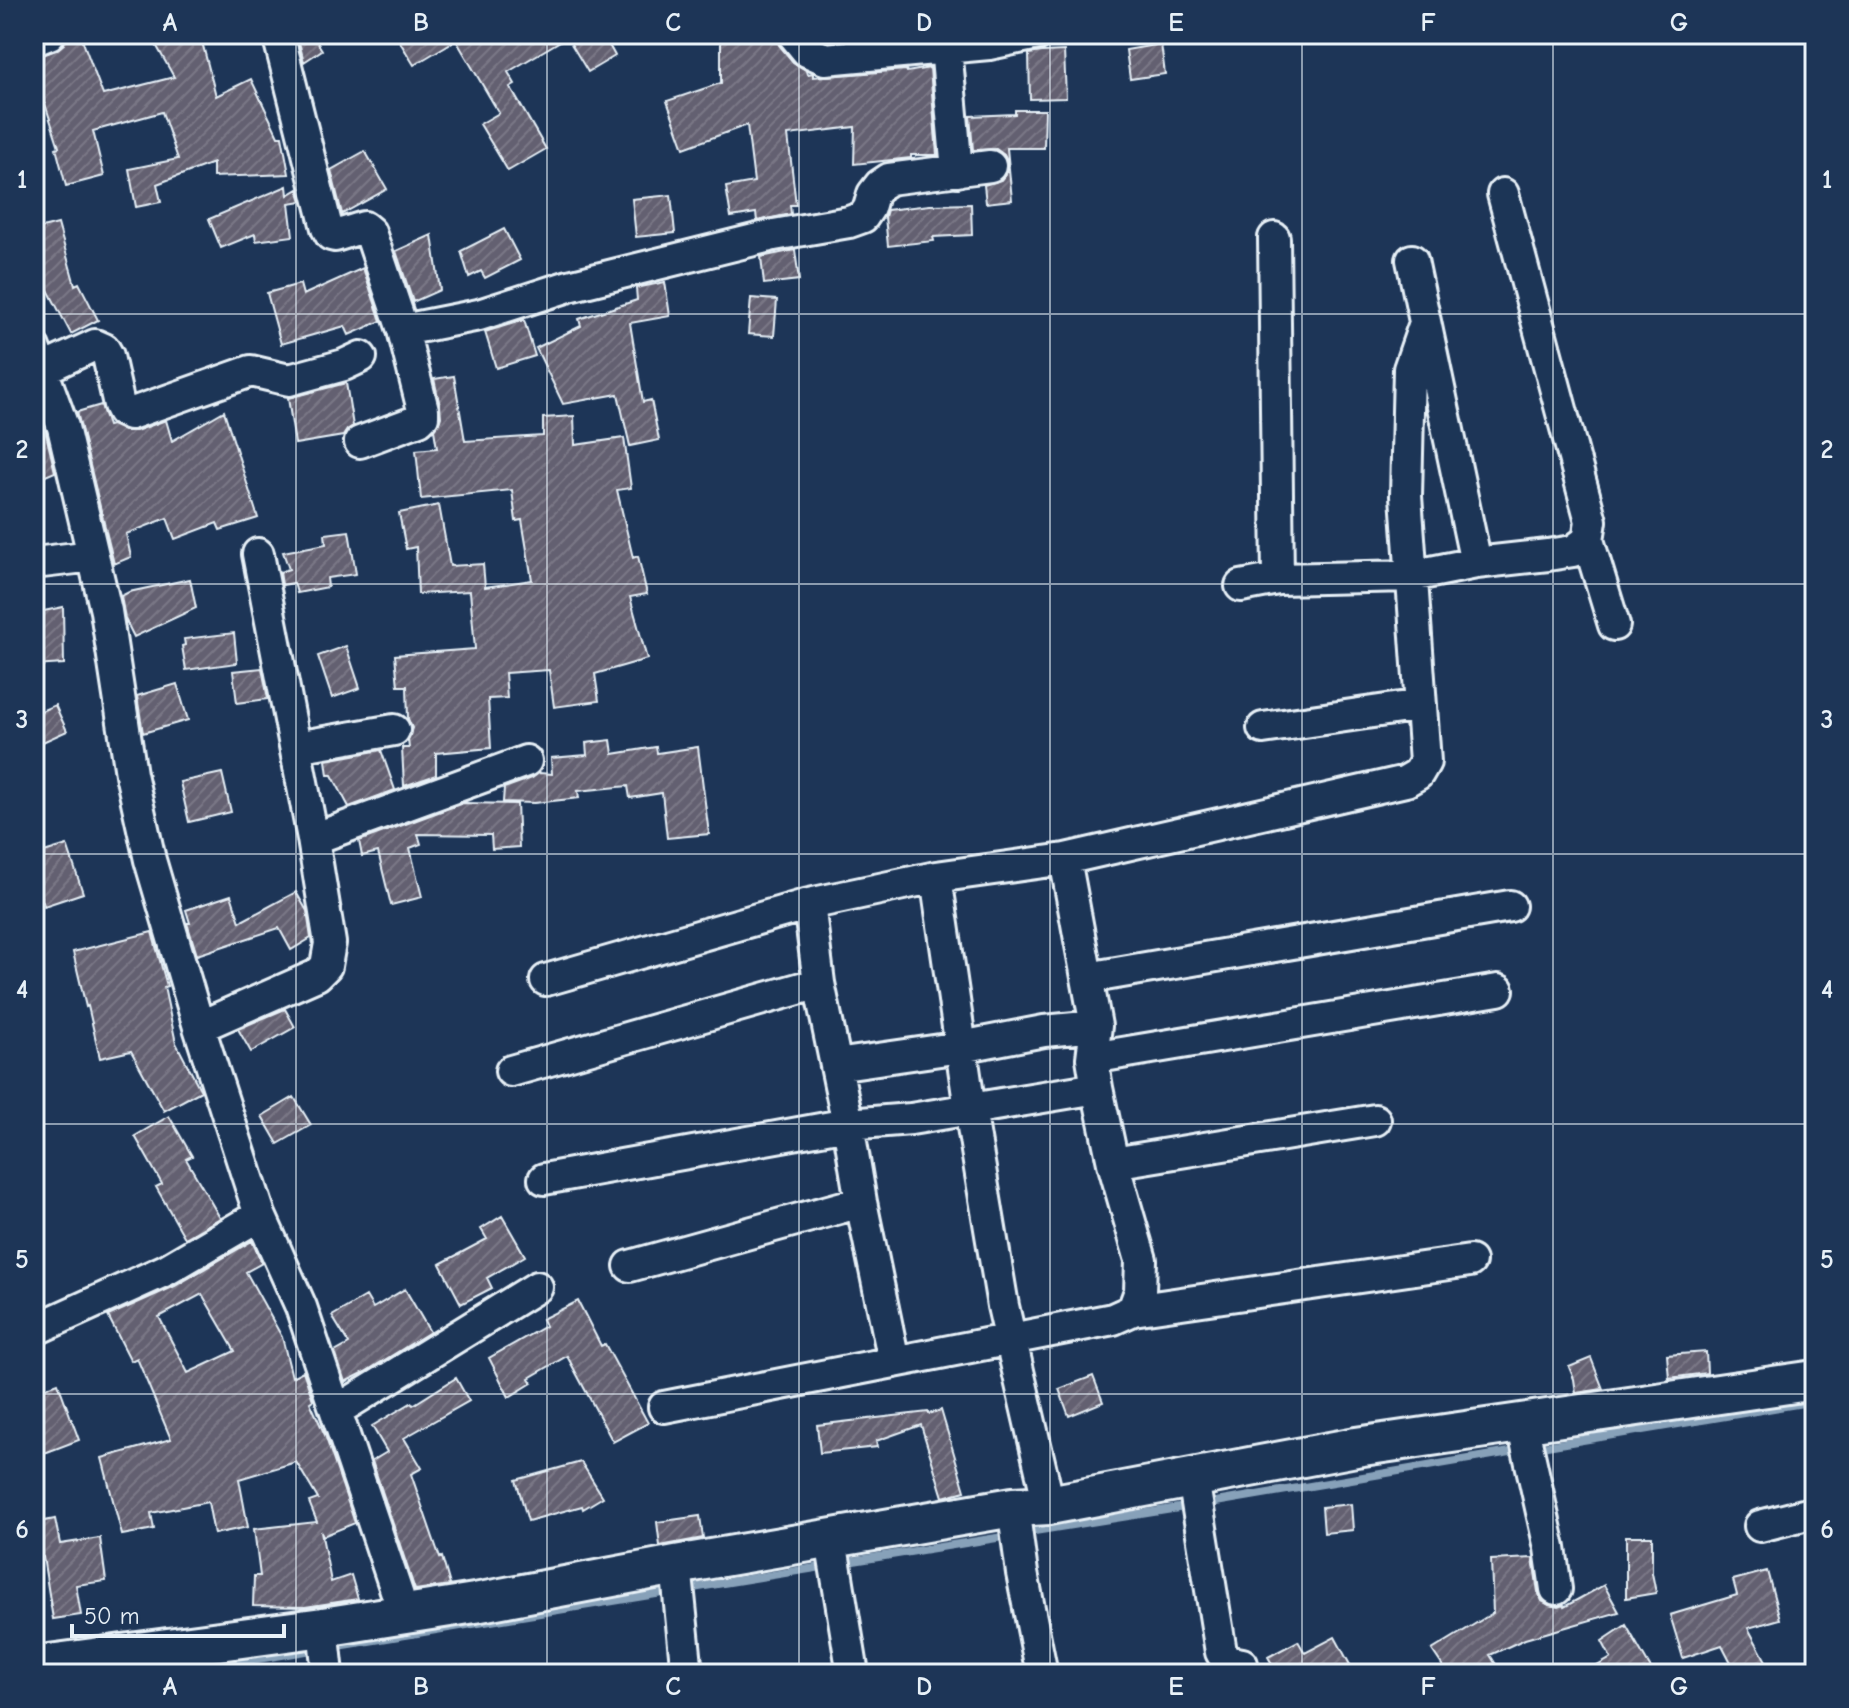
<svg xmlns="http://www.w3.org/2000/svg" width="1849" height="1708" font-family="'Comic Neue',sans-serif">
	<defs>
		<pattern id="building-hatch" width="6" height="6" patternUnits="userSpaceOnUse" patternTransform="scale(2)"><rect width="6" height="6" fill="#646071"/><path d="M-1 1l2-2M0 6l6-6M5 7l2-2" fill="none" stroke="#7a7786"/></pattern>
	</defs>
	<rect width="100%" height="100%" fill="#1d3557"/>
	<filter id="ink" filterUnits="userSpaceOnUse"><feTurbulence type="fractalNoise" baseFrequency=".0125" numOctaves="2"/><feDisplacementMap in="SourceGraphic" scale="16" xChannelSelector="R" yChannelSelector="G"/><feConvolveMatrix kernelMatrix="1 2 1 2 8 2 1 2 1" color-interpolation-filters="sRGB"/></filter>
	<g filter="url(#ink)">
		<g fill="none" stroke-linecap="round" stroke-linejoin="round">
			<path stroke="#87a1b9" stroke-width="8" d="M 1535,1448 L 1815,1401
				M 1204,1504 L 1522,1450
				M 1022,1533 L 1191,1506
				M 841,1563 L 1009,1536
				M 332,1647 L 828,1566
				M 169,1674 L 318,1649"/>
		</g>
		<path fill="url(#building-hatch)" stroke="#e8f1f8" stroke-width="2" fill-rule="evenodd" d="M 67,34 L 80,34 L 103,95 L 174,77 L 150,34 L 200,34 L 216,96 L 251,79 L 278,136 L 282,136 L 289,174 L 213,177 L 213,163 L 157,184 L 161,202 L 136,207 L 129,169 L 178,159 L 162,112 L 93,131 L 104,176 L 66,186 L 56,148 L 59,147 L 34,70 L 34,58 L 56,50 L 64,44 Z
			M 297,34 L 312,34 L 322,50 L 304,62 Z
			M 395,34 L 603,34 L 615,56 L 588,72 L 567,37 L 508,72 L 515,84 L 510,87 L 546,149 L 508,171 L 480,124 L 499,113 L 456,40 L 414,65 Z
			M 756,34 L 775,34 L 779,45 L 793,62 L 807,71 L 808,74 L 813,73 L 813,77 L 906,70 L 907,72 L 930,68 L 937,155 L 911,155 L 911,158 L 854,164 L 855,127 L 788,135 L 796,205 L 790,205 L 791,214 L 757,221 L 756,213 L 731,217 L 726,187 L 754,182 L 747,125 L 684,148 L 667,101 L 721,83 L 721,40 L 757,40 Z
			M 1161,44 L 1165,74 L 1130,79 L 1126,50 Z
			M 1064,51 L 1066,98 L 1030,99 L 1029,54 L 1042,52 Z
			M 1015,110 L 1045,110 L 1044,148 L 1007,148 L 1012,200 L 986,203 L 984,185 L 1001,180 L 1007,172 L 1008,163 L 1004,155 L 996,149 L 973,150 L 970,116 L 1015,114 Z
			M 365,151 L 387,189 L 342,214 L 331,170 Z
			M 287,186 L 288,195 L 298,189 L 302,201 L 289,203 L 293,236 L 256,241 L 255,234 L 221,248 L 209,219 Z
			M 671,195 L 675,233 L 636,237 L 632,199 Z
			M 971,204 L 972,235 L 933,237 L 934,241 L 888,246 L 885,217 L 887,210 L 930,205 Z
			M 58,224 L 75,285 L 79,283 L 98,320 L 71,334 L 34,263 L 34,230 Z
			M 504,229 L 520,260 L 485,278 L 481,271 L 469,277 L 461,251 Z
			M 432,235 L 440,290 L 413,302 L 396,251 Z
			M 795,250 L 799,280 L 764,284 L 761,257 Z
			M 363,268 L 381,321 L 349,335 L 345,326 L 281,344 L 267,293 L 300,284 L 303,295 Z
			M 665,282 L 670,316 L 630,323 L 643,402 L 651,400 L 659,440 L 630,446 L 618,394 L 563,404 L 536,348 L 581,326 L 579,319 L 637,300 L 636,288 Z
			M 751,298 L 777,300 L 774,336 L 748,334 Z
			M 524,320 L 535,356 L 496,368 L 485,332 Z
			M 454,376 L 465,441 L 543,436 L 543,418 L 574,416 L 575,445 L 624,438 L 631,488 L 617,490 L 633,558 L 638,556 L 647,594 L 630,597 L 647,659 L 595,674 L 599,701 L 554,707 L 549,670 L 505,673 L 507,698 L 488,699 L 491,748 L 436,753 L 436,775 L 404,786 L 402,748 L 409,748 L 408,740 L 412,728 L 408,719 L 407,686 L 398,686 L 395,655 L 475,649 L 470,591 L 418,594 L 416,547 L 406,549 L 399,513 L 439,505 L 450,566 L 483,564 L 485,587 L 532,580 L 522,520 L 516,521 L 512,490 L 421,499 L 416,450 L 437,448 L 434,430 L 439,423 L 441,417 L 440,406 L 434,379 Z
			M 346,383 L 353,426 L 347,430 L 343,436 L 295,444 L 288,398 Z
			M 101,405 L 108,426 L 112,425 L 124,431 L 136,431 L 166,420 L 172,441 L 224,411 L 258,518 L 220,530 L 217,523 L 175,539 L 167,518 L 126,534 L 131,557 L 114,564 L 77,412 Z
			M 45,430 L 55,472 L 34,481 L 34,435 Z
			M 349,531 L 356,574 L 327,578 L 328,587 L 297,593 L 294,583 L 282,585 L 280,572 L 289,569 L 283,552 L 326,544 L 325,534 Z
			M 190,579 L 196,608 L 134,637 L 125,619 L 121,596 L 129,592 Z
			M 63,607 L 64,664 L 34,666 L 34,613 Z
			M 234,633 L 237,663 L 186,670 L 182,646 L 185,645 L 184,639 Z
			M 346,646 L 360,688 L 332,698 L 318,656 Z
			M 262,668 L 268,699 L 237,703 L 233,671 Z
			M 177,684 L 188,720 L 143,733 L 137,696 Z
			M 55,705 L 67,731 L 34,746 L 34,714 Z
			M 611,740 L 613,754 L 656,747 L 657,753 L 698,747 L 709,834 L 667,838 L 662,793 L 630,798 L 628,786 L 578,791 L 579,798 L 534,803 L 503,802 L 504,788 L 532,778 L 539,773 L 552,774 L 551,758 L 587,755 L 586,743 Z
			M 381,750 L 395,790 L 349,807 L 332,775 L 328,775 L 326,760 Z
			M 222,773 L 231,812 L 189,822 L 180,782 Z
			M 463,803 L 517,804 L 519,847 L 492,849 L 491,835 L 418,834 L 421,844 L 410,848 L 422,897 L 391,905 L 378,852 L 362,856 L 359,841 Z
			M 67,845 L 83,893 L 44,906 L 34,875 L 34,855 Z
			M 296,892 L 307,911 L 311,938 L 291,950 L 279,928 L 197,955 L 187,923 L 190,923 L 186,910 L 231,895 L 240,922 Z
			M 152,932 L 167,986 L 164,987 L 176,1043 L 201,1091 L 164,1111 L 131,1051 L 100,1058 L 88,1006 L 86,1007 L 73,952 Z
			M 285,1009 L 295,1027 L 251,1052 L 238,1029 Z
			M 294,1097 L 311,1125 L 278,1144 L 262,1116 Z
			M 169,1116 L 192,1156 L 186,1159 L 220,1218 L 185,1238 L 156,1187 L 162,1184 L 135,1136 Z
			M 502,1216 L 525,1256 L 487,1278 L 492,1288 L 461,1304 L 440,1264 L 487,1239 L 481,1229 Z
			M 252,1241 L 262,1263 L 246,1272 L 282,1337 L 292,1377 L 303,1371 L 313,1400 L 310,1402 L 325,1435 L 355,1523 L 323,1536 L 321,1531 L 331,1582 L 351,1575 L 358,1599 L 305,1607 L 253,1606 L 254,1576 L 260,1576 L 254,1529 L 317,1522 L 309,1502 L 318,1499 L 296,1462 L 239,1479 L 248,1527 L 214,1534 L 208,1502 L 151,1513 L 154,1529 L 122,1535 L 102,1458 L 171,1439 L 137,1358 L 131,1361 L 108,1316 L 175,1286 ZM 202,1294 L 235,1351 L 188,1373 L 159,1317 Z
			M 405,1289 L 430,1332 L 365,1372 L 345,1382 L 335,1352 L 349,1344 L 332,1316 L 366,1296 L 373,1308 Z
			M 578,1301 L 601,1346 L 605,1344 L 648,1423 L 613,1442 L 567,1356 L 529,1378 L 532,1383 L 509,1397 L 489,1358 L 545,1326 L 542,1319 Z
			M 1706,1352 L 1707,1373 L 1669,1378 L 1667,1355 Z
			M 1591,1358 L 1603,1389 L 1576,1393 L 1574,1379 L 1569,1367 Z
			M 1093,1376 L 1103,1402 L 1069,1416 L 1059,1389 Z
			M 456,1378 L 469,1401 L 404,1438 L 422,1468 L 411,1474 L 440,1558 L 442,1557 L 450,1585 L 415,1590 L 372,1461 L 387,1452 L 372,1426 L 411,1403 L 413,1405 Z
			M 58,1383 L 79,1440 L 34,1457 L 34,1392 Z
			M 941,1410 L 965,1491 L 943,1497 L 921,1425 L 876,1441 L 877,1447 L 820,1453 L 817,1425 L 928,1412 L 929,1414 Z
			M 581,1462 L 603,1497 L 583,1509 L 582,1506 L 528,1521 L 516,1480 Z
			M 1351,1504 L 1353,1530 L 1324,1533 L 1322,1507 Z
			M 700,1516 L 703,1538 L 660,1546 L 657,1522 Z
			M 55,1519 L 60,1544 L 100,1538 L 106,1581 L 76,1585 L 81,1615 L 53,1619 L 43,1557 L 36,1558 L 34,1546 L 34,1523 Z
			M 1626,1536 L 1652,1536 L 1652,1573 L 1656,1593 L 1626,1598 Z
			M 1533,1558 L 1538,1592 L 1542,1601 L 1549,1605 L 1558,1607 L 1563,1605 L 1564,1607 L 1604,1585 L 1619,1612 L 1525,1639 L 1490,1655 L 1502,1674 L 1448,1674 L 1432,1650 L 1493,1613 L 1491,1560 Z
			M 1767,1571 L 1780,1619 L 1748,1628 L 1773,1674 L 1737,1674 L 1722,1645 L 1683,1658 L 1670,1615 L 1737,1595 L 1733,1580 Z
			M 1626,1625 L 1654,1674 L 1583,1674 L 1611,1658 L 1602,1641 Z
			M 1335,1637 L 1355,1674 L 1267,1674 L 1275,1669 L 1268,1657 L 1298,1641 L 1305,1653 Z"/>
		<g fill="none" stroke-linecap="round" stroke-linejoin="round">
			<defs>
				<path id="minor" d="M 278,34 L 327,228 L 331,235 L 335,236 L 364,227 L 370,232 L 403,330 L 423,410 L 423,416 L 419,420 L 360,442
					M 793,34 L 807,51 L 825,59 L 989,44 L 1038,34
					M 34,40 L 49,34
					M 946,47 L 957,171
					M 1274,238 L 1278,579
					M 1412,260 L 1476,563
					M 403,330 L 479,315 L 569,286 L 774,235 L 849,222 L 863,217 L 869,208 L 873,194 L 880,185 L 889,179 L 990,166
					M 34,348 L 63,427 L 106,611 L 131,774 L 150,860 L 199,1027 L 260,1215 L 301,1307 L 404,1614
					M 41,370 L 95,345 L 104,349 L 108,356 L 119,405 L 122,411 L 130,414 L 251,371 L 289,380 L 344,365 L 361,357
					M 1588,540 L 1614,625
					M 258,554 L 313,839
					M 34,563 L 93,556
					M 1241,586 L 1278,579 L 1411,576 L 1476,563 L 1548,555 L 1573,551 L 1588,540 L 1591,521 L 1503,194
					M 1263,728 L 1421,705
					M 296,747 L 394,730
					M 1065,859 L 1406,781 L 1418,774 L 1425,762 L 1406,496 L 1409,369 L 1425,323
					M 809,904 L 819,983 L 848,1124 L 861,1202 L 894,1361
					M 1087,978 L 1510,906
					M 546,980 L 809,904 L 936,877 L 970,1109 L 1003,1306 L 1049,1505
					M 199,1027 L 317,975 L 326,966 L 330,943 L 313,839 L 526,761
					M 1092,1058 L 1498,990
					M 836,1065 L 961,1047 L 1044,1031 L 1096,1026
					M 511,1071 L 819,983
					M 1113,1163 L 1375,1120
					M 544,1179 L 848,1124 L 911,1119 L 1097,1088
					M 630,1266 L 861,1202
					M 1133,1310 L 1470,1261
					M 34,1330 L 166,1270 L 260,1215
					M 664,1407 L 1113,1319 L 1133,1310 L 1140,1291 L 1141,1260 L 1113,1163 L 1097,1088 L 1092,1058 L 1096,1026 L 1065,859 L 936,877
					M 336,1411 L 537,1287
					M 1522,1423 L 1550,1548 L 1556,1589
					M 1193,1478 L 1221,1652 L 1226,1661 L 1242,1664
					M 1013,1507 L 1022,1573 L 1042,1674
					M 1760,1526 L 1815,1512
					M 831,1540 L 853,1674
					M 676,1565 L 687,1674
					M 323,1627 L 328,1674"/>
				<path id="tertiary" d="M 34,1666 L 323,1627 L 475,1603 L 676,1565 L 1013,1507 L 1049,1505 L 1356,1447 L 1815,1380"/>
			</defs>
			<use href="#minor" stroke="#e8f1f8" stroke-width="36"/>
			<use href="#tertiary" stroke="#e8f1f8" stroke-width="44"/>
			<use href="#minor" stroke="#1d3557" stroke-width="30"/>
			<use href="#tertiary" stroke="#1d3557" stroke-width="38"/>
		</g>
	</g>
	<path fill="none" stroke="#e8f1f8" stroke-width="2" stroke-opacity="0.55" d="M 296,34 L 296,1674M 547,34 L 547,1674M 799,34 L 799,1674M 1050,34 L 1050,1674M 1302,34 L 1302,1674M 1553,34 L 1553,1674M 34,314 L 1815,314M 34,584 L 1815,584M 34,854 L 1815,854M 34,1124 L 1815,1124M 34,1394 L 1815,1394"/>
	<rect width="1849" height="1708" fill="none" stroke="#1d3557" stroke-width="88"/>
	<path d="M72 1624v12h212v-12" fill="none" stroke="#e8f1f8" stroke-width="4"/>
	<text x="84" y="1624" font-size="24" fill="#e8f1f8" stroke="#1d3557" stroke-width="6" paint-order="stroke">50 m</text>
	<rect x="44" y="44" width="1761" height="1620" fill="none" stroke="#e8f1f8" stroke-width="3"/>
	<g font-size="26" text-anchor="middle" font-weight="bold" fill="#e8f1f8">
		<text x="170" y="31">A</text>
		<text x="421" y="31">B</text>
		<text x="673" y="31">C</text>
		<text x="924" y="31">D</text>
		<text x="1176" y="31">E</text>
		<text x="1428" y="31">F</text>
		<text x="1679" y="31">G</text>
		<text x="22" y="188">1</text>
		<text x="1827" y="188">1</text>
		<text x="22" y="458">2</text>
		<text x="1827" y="458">2</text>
		<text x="22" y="728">3</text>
		<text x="1827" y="728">3</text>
		<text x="22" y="998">4</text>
		<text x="1827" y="998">4</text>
		<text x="22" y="1268">5</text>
		<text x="1827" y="1268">5</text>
		<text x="22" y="1538">6</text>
		<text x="1827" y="1538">6</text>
		<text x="170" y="1695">A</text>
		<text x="421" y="1695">B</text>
		<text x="673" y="1695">C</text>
		<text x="924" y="1695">D</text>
		<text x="1176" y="1695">E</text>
		<text x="1428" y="1695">F</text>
		<text x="1679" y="1695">G</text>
	</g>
</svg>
